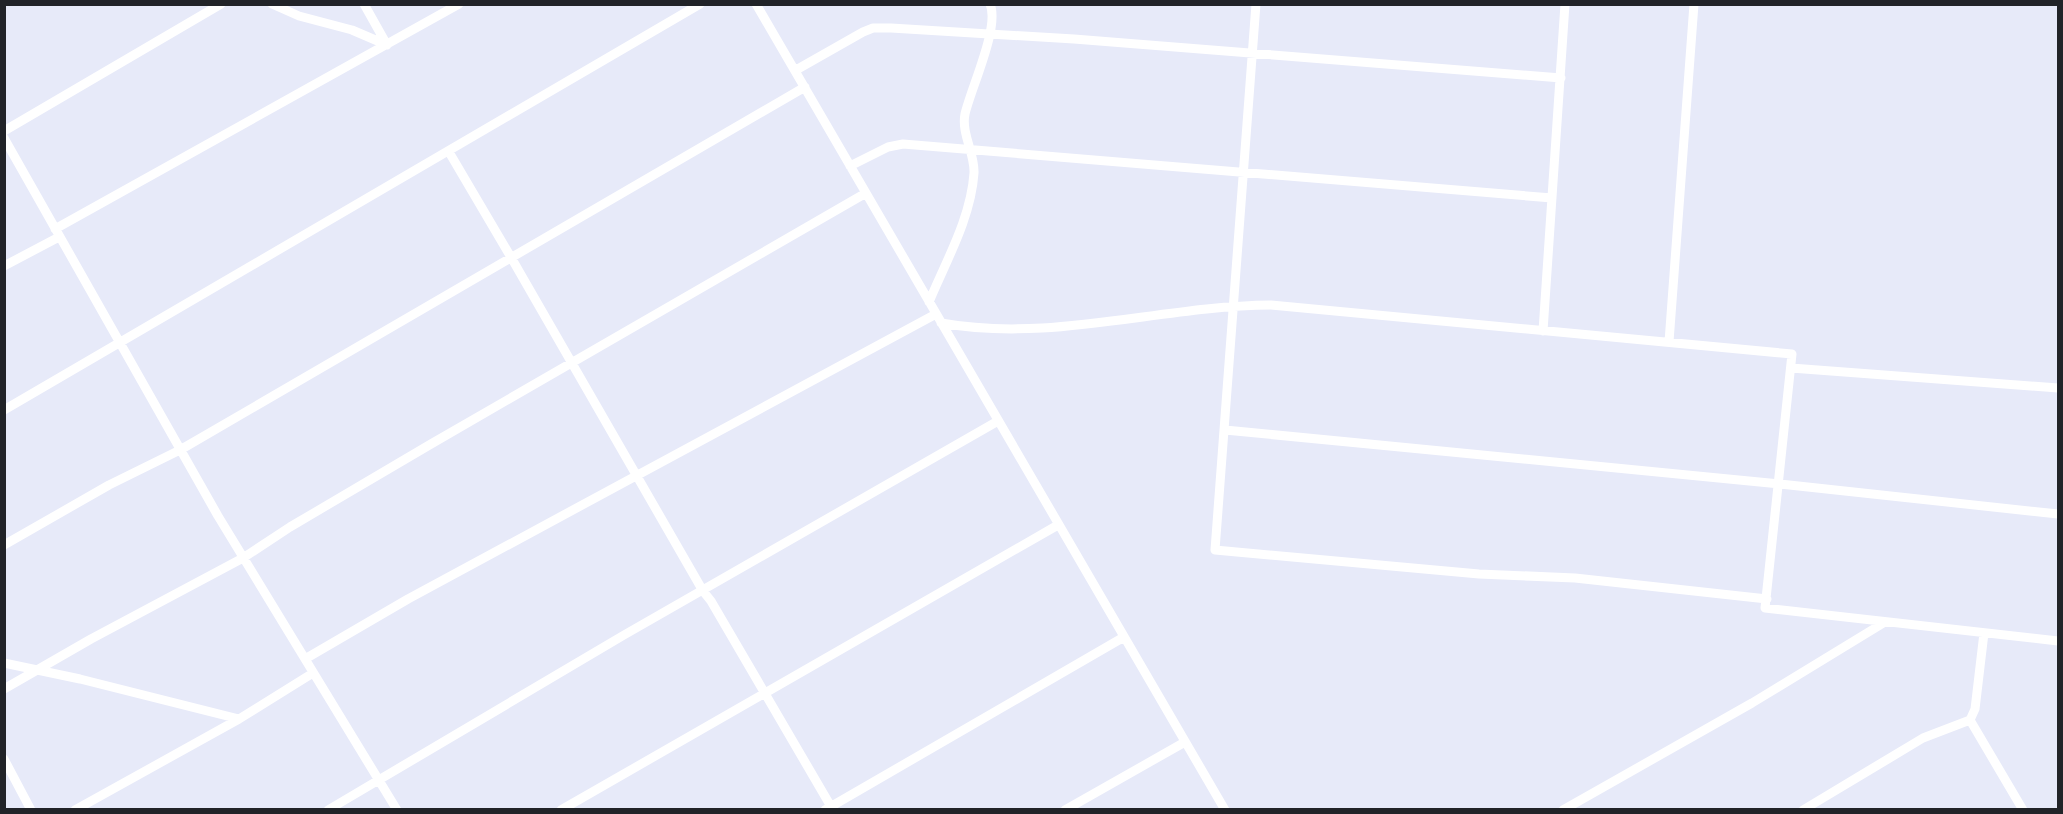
<svg xmlns="http://www.w3.org/2000/svg" width="2063" height="814" font-family="'DM Sans',sans-serif">
	<rect width="100%" height="100%" fill="#e7eaf9"/>
	<g fill="none" stroke-linecap="round" stroke-linejoin="round">
		<path stroke="#fff" stroke-width="9" d="M 272,4 L 299,16 L 352,30 L 387,45
			M 364,4 L 387,45
			M 756,4 L 1225,810
			M 1256,4 L 1215,550 L 1479,574 L 1575,578 L 1767,599
			M 796,70 L 863,32 L 873,28 L 891,28 L 1074,39 L 1561,78
			M 4,131 L 221,4
			M 4,138 L 218,516 L 397,810
			M 449,152 L 512,259 L 703,591 L 711,601 L 833,810
			M 850,166 L 888,147 L 903,144 L 1552,198
			M 55,229 L 459,4
			M 4,266 L 59,237
			M 929,302 C 946,261 971,218 974,173 C 975,154 961,133 965,114 C 971,88 1000,27 990,4
			M 941,323 C 1052,343 1160,306 1271,305 L 1792,354 L 1765,608 L 2058,641
			M 1543,331 L 1565,4
			M 1669,342 L 1694,4
			M 1791,368 L 2058,388
			M 4,410 L 700,4
			M 1225,430 L 1780,484 L 2058,514
			M 4,545 L 109,485 L 180,450 L 805,87
			M 305,659 L 408,599 L 936,314
			M 4,663 L 80,679 L 239,719
			M 4,689 L 91,639 L 243,558 L 290,527 L 431,444 L 866,193
			M 1970,720 L 2023,810
			M 4,759 L 31,810
			M 75,810 L 239,719 L 313,673
			M 328,810 L 624,635 L 998,421
			M 561,810 L 1058,525
			M 825,810 L 1124,637
			M 1065,810 L 1185,742
			M 1563,810 L 1752,703 L 1885,622
			M 1803,810 L 1923,738 L 1970,720 L 1975,709 L 1984,633"/>
	</g>
	<rect width="2063" height="814" fill="none" stroke="#212328" stroke-width="12"/>
</svg>
